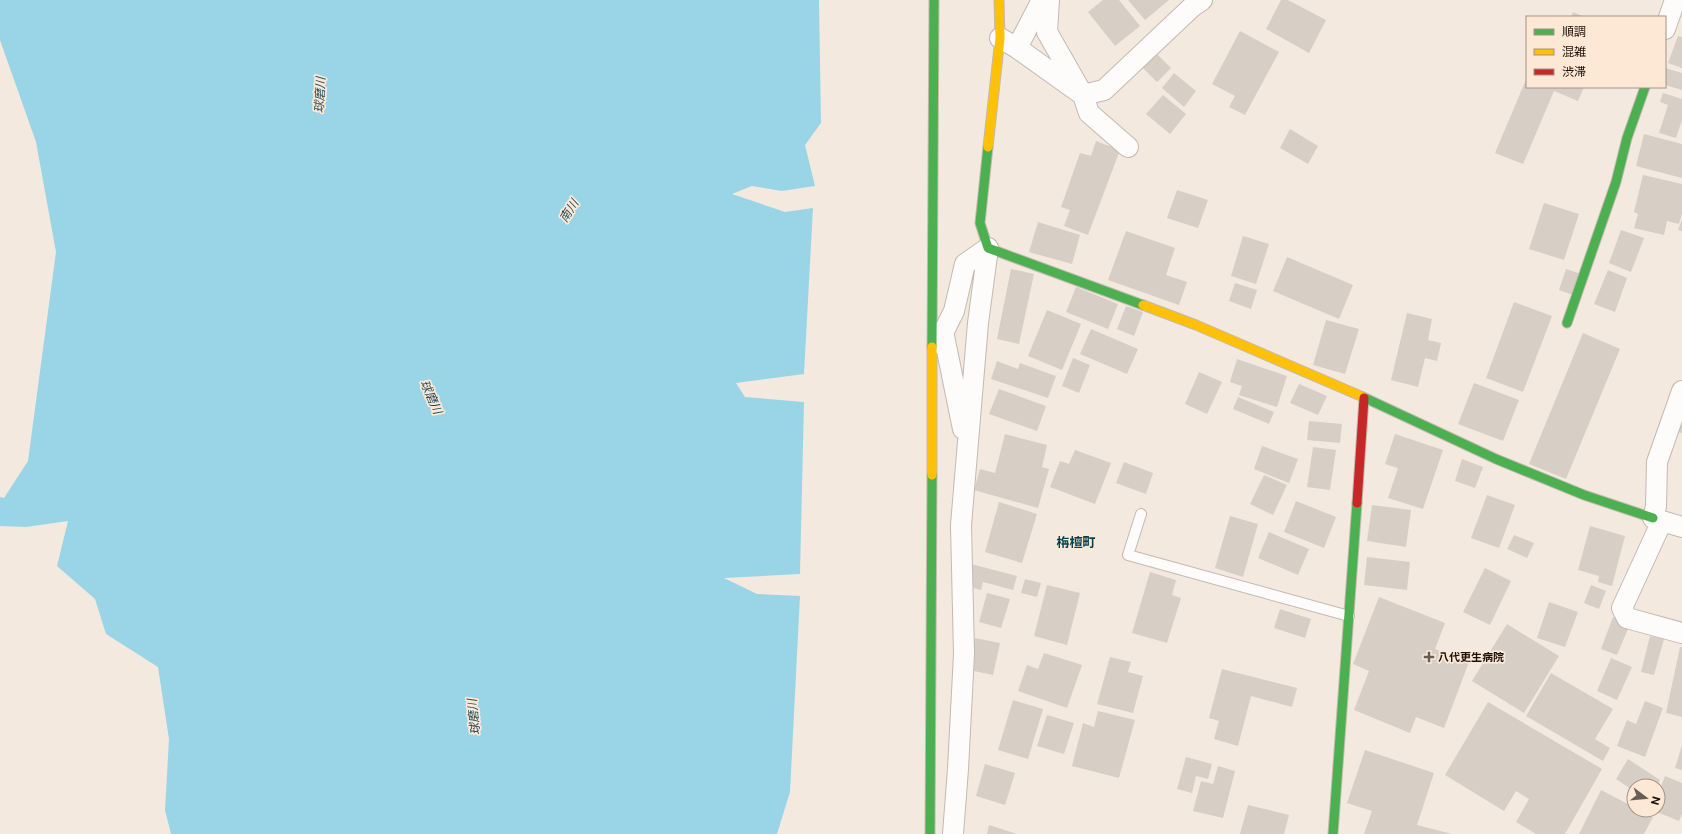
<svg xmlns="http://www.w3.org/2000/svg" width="1682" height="834" font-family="'Public Sans','Noto Sans JP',sans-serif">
	<rect width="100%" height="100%" fill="#f4e9df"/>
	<path fill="#99d5e7" d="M 0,0 L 819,0 L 821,123 L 805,145 L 815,186 L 782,191 L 752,186 L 732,194 L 785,212 L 813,208 L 804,374 L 736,383 L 745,397 L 804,402 L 800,574 L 724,578 L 757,594 L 800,596 L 790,792 L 777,834 L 171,834 L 165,810 L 169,739 L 158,667 L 106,634 L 95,599 L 57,566 L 68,521 L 26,527 L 0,526 L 0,497 L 4,498 L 28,461 L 56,252 L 36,142 L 0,40 Z"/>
	<path fill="#d7cec5" d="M 1103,0 L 1119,0 L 1140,26 L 1115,46 L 1088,12 Z
		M 1128,0 L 1169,0 L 1145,20 Z
		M 1281,0 L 1288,0 L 1326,20 L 1309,53 L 1266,29 Z
		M 1573,12 L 1585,17 L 1571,17 Z
		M 1240,31 L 1279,52 L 1245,115 L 1229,107 L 1235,96 L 1212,84 Z
		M 1678,36 L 1682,37 L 1682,68 L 1668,63 Z
		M 1156,53 L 1171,68 L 1157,82 L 1142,67 Z
		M 1665,68 L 1682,73 L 1682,90 L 1665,85 Z
		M 1174,73 L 1196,91 L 1184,107 L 1162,88 Z
		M 1527,77 L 1527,87 L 1584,87 L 1578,101 L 1554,91 L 1523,164 L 1495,153 Z
		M 1663,93 L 1682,99 L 1682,120 L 1676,138 L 1659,133 L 1668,105 L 1660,102 Z
		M 1163,95 L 1186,114 L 1170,134 L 1146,114 Z
		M 1290,129 L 1318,146 L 1308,164 L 1280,148 Z
		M 1644,134 L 1682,144 L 1682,178 L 1636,166 Z
		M 1096,141 L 1120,150 L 1088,235 L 1064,226 L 1070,210 L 1061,207 L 1080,153 L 1091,156 Z
		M 1643,175 L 1682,184 L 1682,213 L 1679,224 L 1667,221 L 1664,235 L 1634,228 L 1638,214 L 1634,212 Z
		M 1177,190 L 1208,200 L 1198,228 L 1167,218 Z
		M 1544,203 L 1579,214 L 1564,260 L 1529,249 Z
		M 1682,219 L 1682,231 L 1678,230 Z
		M 1038,222 L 1080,235 L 1072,264 L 1029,252 Z
		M 1621,230 L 1644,238 L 1631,272 L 1609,263 Z
		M 1126,231 L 1175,248 L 1166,275 L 1187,282 L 1179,305 L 1108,280 Z
		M 1243,236 L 1269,244 L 1256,284 L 1231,276 Z
		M 1287,257 L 1353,285 L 1339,319 L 1273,291 Z
		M 1011,269 L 1034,274 L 1019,344 L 997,339 Z
		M 1566,269 L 1581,274 L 1573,295 L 1559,290 Z
		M 1608,270 L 1627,278 L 1615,312 L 1594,304 Z
		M 1235,283 L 1257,290 L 1251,309 L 1229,301 Z
		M 1076,287 L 1118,304 L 1108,329 L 1066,312 Z
		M 1514,302 L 1552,316 L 1523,392 L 1486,378 Z
		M 1126,306 L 1143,312 L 1134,336 L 1117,329 Z
		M 1047,310 L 1081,324 L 1062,370 L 1028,356 Z
		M 1407,313 L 1432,319 L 1428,340 L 1441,343 L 1437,361 L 1425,358 L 1418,387 L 1391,380 Z
		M 1326,320 L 1359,329 L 1345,374 L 1313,365 Z
		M 1091,329 L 1138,349 L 1127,374 L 1080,354 Z
		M 1583,333 L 1620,349 L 1566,479 L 1529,464 Z
		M 1073,358 L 1090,365 L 1079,393 L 1062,386 Z
		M 1237,359 L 1287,376 L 1277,407 L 1239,395 L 1242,386 L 1230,382 Z
		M 997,361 L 1018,369 L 1020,363 L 1056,376 L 1048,398 L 991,379 Z
		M 1199,372 L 1222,382 L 1207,414 L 1185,404 Z
		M 1474,383 L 1519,400 L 1503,441 L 1458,424 Z
		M 1299,384 L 1327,396 L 1318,415 L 1290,403 Z
		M 999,389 L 1046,406 L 1037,431 L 989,414 Z
		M 1238,397 L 1274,412 L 1269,424 L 1233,409 Z
		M 1309,421 L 1342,424 L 1340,443 L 1307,440 Z
		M 1682,421 L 1682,433 L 1678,432 Z
		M 1005,434 L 1047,445 L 1042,467 L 1049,469 L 1038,508 L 974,490 L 980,469 L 995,473 Z
		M 1395,434 L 1443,450 L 1423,509 L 1388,498 L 1398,468 L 1385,464 Z
		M 1262,446 L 1298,459 L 1289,483 L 1254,469 Z
		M 1313,447 L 1336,450 L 1330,490 L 1307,487 Z
		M 1075,450 L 1111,463 L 1095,504 L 1050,487 L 1060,461 L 1069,464 Z
		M 1462,459 L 1483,467 L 1475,488 L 1455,481 Z
		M 1124,462 L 1153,473 L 1146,494 L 1116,483 Z
		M 1264,475 L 1287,485 L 1273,515 L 1250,504 Z
		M 1487,495 L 1515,505 L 1499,548 L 1471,538 Z
		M 1296,501 L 1336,517 L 1324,548 L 1284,532 Z
		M 999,502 L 1037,514 L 1022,563 L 985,552 Z
		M 1372,505 L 1411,510 L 1406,547 L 1367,541 Z
		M 1230,516 L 1258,524 L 1243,577 L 1215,568 Z
		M 1590,526 L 1625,536 L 1612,586 L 1598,582 L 1599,576 L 1578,570 Z
		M 1269,532 L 1309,549 L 1298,575 L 1258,558 Z
		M 1514,535 L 1534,543 L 1527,558 L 1507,549 Z
		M 1367,557 L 1410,562 L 1407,590 L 1364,585 Z
		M 971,564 L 1017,576 L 1013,590 L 983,582 L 981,590 L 966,586 Z
		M 1485,568 L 1511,581 L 1490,625 L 1463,612 Z
		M 1150,572 L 1176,580 L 1172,595 L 1181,598 L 1167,643 L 1132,633 Z
		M 1025,579 L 1041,583 L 1037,597 L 1021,593 Z
		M 1047,585 L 1080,593 L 1067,645 L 1034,636 Z
		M 1591,585 L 1606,591 L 1599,609 L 1584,603 Z
		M 987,593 L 1010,599 L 1001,628 L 979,622 Z
		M 1379,597 L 1445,623 L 1435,649 L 1469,662 L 1444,728 L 1416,717 L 1410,733 L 1354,710 L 1369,671 L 1353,664 Z
		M 1549,602 L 1578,612 L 1565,647 L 1537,638 Z
		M 1280,609 L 1311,619 L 1305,638 L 1274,628 Z
		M 1613,617 L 1630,624 L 1617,655 L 1601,649 Z
		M 1507,624 L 1559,656 L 1524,713 L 1472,681 Z
		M 1650,636 L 1664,639 L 1654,675 L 1641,672 Z
		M 975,638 L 1000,643 L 993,675 L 969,670 Z
		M 1680,647 L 1682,647 L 1682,717 L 1666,713 Z
		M 1044,653 L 1082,665 L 1067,708 L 1018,691 L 1027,665 L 1038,669 Z
		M 1110,657 L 1131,662 L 1128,672 L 1143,676 L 1133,713 L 1097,704 Z
		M 1611,658 L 1632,667 L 1617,700 L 1597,691 Z
		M 1222,669 L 1297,688 L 1292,707 L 1251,696 L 1238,746 L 1214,739 L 1219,721 L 1209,718 Z
		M 1551,673 L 1613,709 L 1595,739 L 1610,748 L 1603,761 L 1526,716 Z
		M 1013,700 L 1043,709 L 1028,759 L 998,750 Z
		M 1645,701 L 1663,708 L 1645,757 L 1617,746 L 1627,720 L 1636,724 Z
		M 1488,702 L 1602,769 L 1565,834 L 1536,834 L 1516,822 L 1529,799 L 1516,791 L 1504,811 L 1445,775 Z
		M 1098,711 L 1135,720 L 1119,778 L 1072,766 L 1083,723 L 1094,727 Z
		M 1047,715 L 1074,723 L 1064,754 L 1037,746 Z
		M 1682,745 L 1682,770 L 1675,768 Z
		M 1365,750 L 1434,773 L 1417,825 L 1452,834 L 1364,834 L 1372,811 L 1347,803 Z
		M 1186,757 L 1212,764 L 1208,779 L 1196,776 L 1192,793 L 1177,789 Z
		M 1628,759 L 1660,780 L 1656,786 L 1634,786 L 1634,791 L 1616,779 Z
		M 985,764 L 1015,773 L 1005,805 L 976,796 Z
		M 1218,766 L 1235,771 L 1223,818 L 1193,811 L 1201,781 L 1213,784 Z
		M 1665,776 L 1682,783 L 1682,814 L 1679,821 L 1652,810 L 1658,810 L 1658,794 Z
		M 1601,790 L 1634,807 L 1634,810 L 1640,810 L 1653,817 L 1644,834 L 1579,834 Z
		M 1248,805 L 1289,815 L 1284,834 L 1240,834 Z
		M 989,825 L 1017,834 L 987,834 Z"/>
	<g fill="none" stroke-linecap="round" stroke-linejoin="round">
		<defs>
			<path id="lane" d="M 1141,514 L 1128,555 L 1349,616"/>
			<path id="street" d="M 1049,0 L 1047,32 L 1083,95 L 1104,90 L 1192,7 L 1202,0
				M 1665,29 L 1675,0
				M 1000,38 L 1017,48 L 1083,95 L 1089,113 L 1128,147
				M 1017,48 L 1042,0
				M 943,331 L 963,429
				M 938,343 L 954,311 L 965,264 L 988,248
				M 1682,391 L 1657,462 L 1656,506 L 1653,518 L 1662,521 L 1622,608 L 1627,618 L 1682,633
				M 1662,521 L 1682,527
				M 953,834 L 958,769 L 964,654 L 961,525 L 978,323 L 988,248"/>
			<path id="fast" d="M 988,147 L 980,223 L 988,248 L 1143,305
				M 1567,323 L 1616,182 L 1627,138 L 1645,87
				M 932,347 L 934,0
				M 1363,397 L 1496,459 L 1584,495 L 1653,518
				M 930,834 L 932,475
				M 1333,834 L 1357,503"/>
			<path id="slow" d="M 988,147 L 1000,38 L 999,0
				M 1143,305 L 1196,325 L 1363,397
				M 932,475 L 932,347"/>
			<path id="jam" d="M 1357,503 L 1364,398"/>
		</defs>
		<use href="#lane" stroke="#c3b9b1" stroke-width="12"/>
		<use href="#street" stroke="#c3b9b1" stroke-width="22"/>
		<use href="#fast" stroke="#c3b9b1" stroke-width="11"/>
		<use href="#slow" stroke="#c3b9b1" stroke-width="11"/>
		<use href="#jam" stroke="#c3b9b1" stroke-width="11"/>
		<use href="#lane" stroke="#fdfcfa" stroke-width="10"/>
		<use href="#street" stroke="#fdfcfa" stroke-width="20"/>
		<use href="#fast" stroke="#4caf50" stroke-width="9"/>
		<use href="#slow" stroke="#ffc107" stroke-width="9"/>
		<use href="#jam" stroke="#c62828" stroke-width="9"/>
	</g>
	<path fill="#675d55" stroke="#fde8d6" stroke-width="1.5" d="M1427 651h4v4h4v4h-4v4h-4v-4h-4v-4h4z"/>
	<g text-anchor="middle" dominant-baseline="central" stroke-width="3.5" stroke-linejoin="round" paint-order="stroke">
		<g font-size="11" font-weight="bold" fill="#1b120b" stroke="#fde8d6" text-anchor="start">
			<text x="1438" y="657">八代更生病院</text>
		</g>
		<g font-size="12" font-style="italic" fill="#254d5a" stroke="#fde8d6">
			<text transform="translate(320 95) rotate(-87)">球磨川</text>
			<text transform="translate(569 211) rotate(-58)">南川</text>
			<text transform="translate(431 397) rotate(66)">球磨川</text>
			<text transform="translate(474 717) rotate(-96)">球磨川</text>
		</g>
		<g font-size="13" font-weight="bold" fill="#063f4e" stroke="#fde8d6">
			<text x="1076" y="542">栴檀町</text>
		</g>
	</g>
	<rect x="1526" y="16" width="140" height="72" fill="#fde8d6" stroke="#a39285"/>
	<rect x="1534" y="29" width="20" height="6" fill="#4caf50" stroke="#a39285"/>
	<text x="1562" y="36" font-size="12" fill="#1b120b">順調</text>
	<rect x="1534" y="49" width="20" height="6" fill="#ffc107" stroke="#a39285"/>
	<text x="1562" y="56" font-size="12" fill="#1b120b">混雑</text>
	<rect x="1534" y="69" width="20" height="6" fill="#c62828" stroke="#a39285"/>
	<text x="1562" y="76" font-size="12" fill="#1b120b">渋滞</text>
	<g transform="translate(1646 798) rotate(106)"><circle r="19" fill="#fde8d6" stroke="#a39285"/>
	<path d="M0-3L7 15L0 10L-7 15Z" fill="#675d55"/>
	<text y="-6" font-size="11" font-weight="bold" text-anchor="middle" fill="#1b120b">N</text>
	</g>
</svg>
